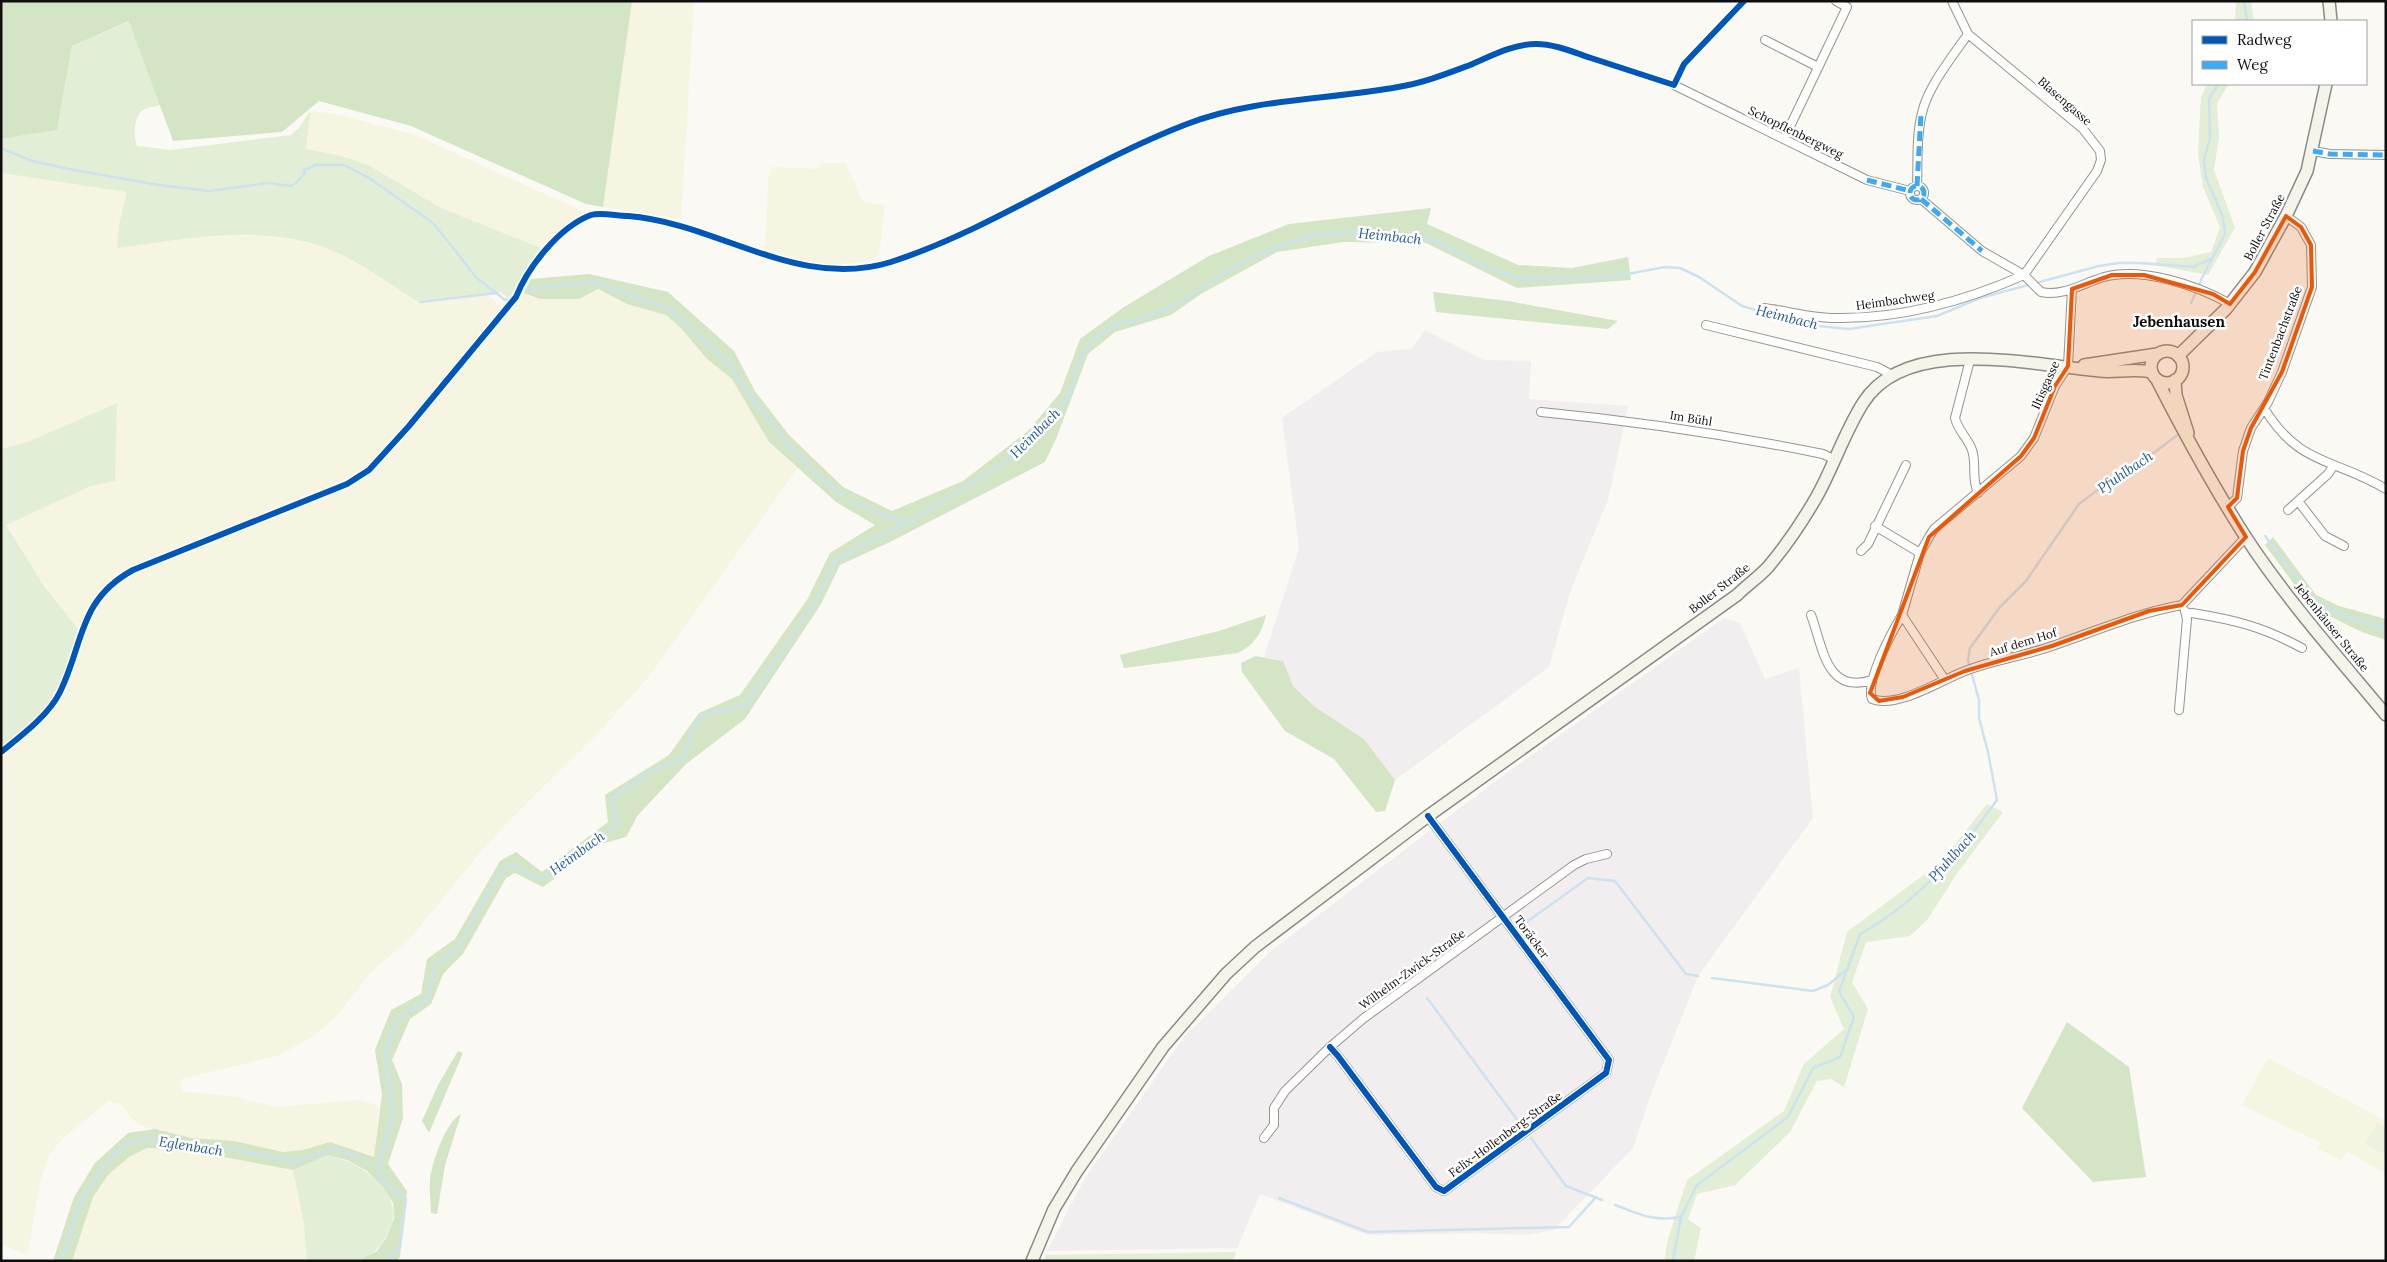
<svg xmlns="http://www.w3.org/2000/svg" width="2387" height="1262" font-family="Lora,serif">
	<rect width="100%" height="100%" fill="#faf9f3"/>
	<path fill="#f2edef" d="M 1425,330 L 1484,360 L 1531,361 L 1529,399 L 1628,406 L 1608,500 L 1571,589 L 1549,667 L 1395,780 L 1364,739 L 1315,707 L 1293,686 L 1283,661 L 1264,657 L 1299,548 L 1282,418 L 1377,352 L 1411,349 Z
		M 1724,618 L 1740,623 L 1765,679 L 1799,668 L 1813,818 L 1698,976 L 1652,1091 L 1633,1148 L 1554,1230 L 1525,1235 L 1478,1233 L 1368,1235 L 1260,1194 L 1237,1248 L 1047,1251 L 1085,1178 L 1184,1037 L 1272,950 L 1508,772 Z"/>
	<path fill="#f5f5e1" d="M 632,1 L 694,1 L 681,219 L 603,207 Z
		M 310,111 L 335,114 L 413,134 L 580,210 L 584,212 L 584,216 L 567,227 L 543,249 L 441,208 L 368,165 L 342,156 L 305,149 Z
		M 820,163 L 846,163 L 863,202 L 885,205 L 879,255 L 869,261 L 828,265 L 790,258 L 765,248 L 768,181 L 772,167 L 819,169 Z
		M 1,173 L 127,192 L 119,224 L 117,247 L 204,237 L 263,236 L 296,240 L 331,250 L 377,274 L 416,301 L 486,293 L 502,308 L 407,425 L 367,468 L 346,482 L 327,490 L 132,567 L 116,576 L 102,590 L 78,629 L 44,586 L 6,525 L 91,486 L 115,481 L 116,403 L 25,443 L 1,449 Z
		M 598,289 L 627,304 L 666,315 L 681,328 L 707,359 L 732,379 L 769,442 L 797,469 L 651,674 L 601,730 L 516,814 L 482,850 L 409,940 L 372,971 L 335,1018 L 312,1037 L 279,1055 L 181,1079 L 181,1091 L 235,1097 L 278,1107 L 359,1100 L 373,1104 L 379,1107 L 374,1157 L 330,1142 L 303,1150 L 283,1152 L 234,1141 L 191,1138 L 138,1125 L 119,1103 L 108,1101 L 62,1139 L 48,1157 L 40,1182 L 28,1252 L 22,1253 L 1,1244 L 1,755 L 19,741 L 60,697 L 90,615 L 107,592 L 120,580 L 134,572 L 349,485 L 370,472 L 411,428 L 487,334 L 524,293 L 540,299 L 579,299 Z
		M 2268,1058 L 2386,1121 L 2386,1174 L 2346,1151 L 2341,1160 L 2318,1149 L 2321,1143 L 2242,1105 Z
		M 147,1148 L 181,1149 L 293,1170 L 304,1224 L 307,1261 L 72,1261 L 93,1197 L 108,1175 L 129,1157 Z"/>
	<path fill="#e2eed5" d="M 2235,1 L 2251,1 L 2254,21 L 2235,21 L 2236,4 Z
		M 130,21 L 162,105 C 157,106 150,107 145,109 C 133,114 133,136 137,146 L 170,150 L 291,135 L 299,128 L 310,111 L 306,149 L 342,156 L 368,165 L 441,208 L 543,249 L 530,264 L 515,292 L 508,298 L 500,292 L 416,301 C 389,283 361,263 331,250 C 265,223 186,239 117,248 L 119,224 L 127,192 L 1,173 L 1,139 L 57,130 L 72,46 Z
		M 2207,84 L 2229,84 L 2217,103 L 2219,137 L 2214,170 L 2235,228 L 2208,275 L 2155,265 L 2157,258 L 2184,258 L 2211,252 L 2220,227 L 2203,187 L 2198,154 L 2201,97 Z
		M 117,403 L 115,481 L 91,486 L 6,525 L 44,586 L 78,629 C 72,650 68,674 56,692 C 45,710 19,736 1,748 L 1,449 L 25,443 Z
		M 1987,804 L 2003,812 L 1958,872 L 1927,920 L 1910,936 L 1866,942 L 1852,982 L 1868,1009 L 1844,1087 L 1831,1079 L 1817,1081 L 1790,1132 L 1735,1185 L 1697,1194 L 1688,1219 L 1701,1228 L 1694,1261 L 1664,1261 L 1668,1239 L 1687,1180 L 1784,1111 L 1804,1064 L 1844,1029 L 1830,997 L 1847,932 L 1941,862 Z
		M 328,1155 C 366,1164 413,1198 384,1240 C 378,1249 369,1258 357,1261 C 342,1262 323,1261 307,1261 L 304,1224 L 293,1170 Z
		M 1236,1252 L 1233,1261 L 1044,1261 L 1046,1255 Z"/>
	<path fill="#d3e5c4" d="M 1,1 L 632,1 L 603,207 L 586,204 L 411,126 L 319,101 L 282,132 L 173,141 L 129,21 L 72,46 L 57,130 L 1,139 Z
		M 1431,208 L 1427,224 L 1518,265 L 1572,268 L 1628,257 L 1631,280 L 1517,288 L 1426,243 L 1343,242 L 1277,252 L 1201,294 L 1171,315 L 1115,332 L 1088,354 L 1056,439 L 1045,462 L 890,542 L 840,565 L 821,604 L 745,719 L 686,764 L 638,815 L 626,837 L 601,844 L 543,887 L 515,873 L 506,878 L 463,954 L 443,974 L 431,1004 L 410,1019 L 392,1060 L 402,1084 L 403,1118 L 388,1164 L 407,1191 L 400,1257 L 396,1261 L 358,1261 L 377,1251 L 387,1237 L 394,1218 L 393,1203 L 383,1187 L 367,1171 L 347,1160 L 328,1155 L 293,1170 L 181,1149 L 147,1148 L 129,1157 L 108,1175 L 93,1197 L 72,1261 L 53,1261 L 74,1197 L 95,1163 L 128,1133 L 155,1129 L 191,1138 L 234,1141 L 283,1152 L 303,1150 L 330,1142 L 374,1157 L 382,1094 L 375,1050 L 391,1010 L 421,994 L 427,959 L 455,939 L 500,861 L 516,852 L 542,872 L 608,822 L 605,795 L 669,755 L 699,713 L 740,695 L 807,600 L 830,553 L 875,525 L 836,502 L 769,442 L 732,379 L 707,359 L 681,328 L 666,315 L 627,304 L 598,289 L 579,299 L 540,299 L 524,293 L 531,279 L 589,274 L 668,292 L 734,351 L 755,391 L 789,435 L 843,487 L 892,511 L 963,481 L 1028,431 L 1060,393 L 1080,339 L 1124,307 L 1209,256 L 1289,224 Z
		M 1433,292 L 1508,301 L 1618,321 L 1608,329 L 1436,312 Z
		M 2273,537 L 2316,595 L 2339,606 L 2386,619 L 2386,640 L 2362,632 L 2311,607 L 2265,545 Z
		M 1266,615 C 1262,633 1254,645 1238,653 L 1124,668 L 1120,655 L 1219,631 Z
		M 1255,656 L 1283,661 L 1293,686 L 1315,707 L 1364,739 L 1395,780 L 1385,811 L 1376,812 L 1334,759 L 1285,731 L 1242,672 L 1241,663 Z
		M 2067,1022 L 2129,1067 L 2146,1177 L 2093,1182 L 2022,1108 Z
		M 458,1051 L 463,1053 L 429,1133 L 422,1121 L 438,1085 Z
		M 461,1114 L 445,1165 L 437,1214 L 431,1213 C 431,1202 429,1191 430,1181 C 431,1164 446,1121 461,1114 Z"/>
	<path fill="#ecf2df" d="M 2377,1123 L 2386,1128 L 2386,1155 L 2365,1144 Z"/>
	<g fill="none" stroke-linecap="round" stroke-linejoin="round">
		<path stroke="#cde2f1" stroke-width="2.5" d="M 2244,1 L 2247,21
			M 1,148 L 32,161 L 74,170 L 159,185 L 209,191 L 269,183 L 291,186 L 296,183 L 305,173 L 304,170 L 316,165 L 344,165 L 369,178 L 433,223 L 476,277 L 505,300 L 510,299
			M 527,289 L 594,282 L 669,309 L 727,362 L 754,401 L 785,441 L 817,475 L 843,496
			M 420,302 L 497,293
			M 2191,303 L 2202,278 L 2225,234 L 2223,217 L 2206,178 L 2204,160 L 2210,138 L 2209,99 L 2218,84
			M 851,501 L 906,523
			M 2265,536 L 2311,597 L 2333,612 L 2386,629
			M 1521,926 L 1588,878 L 1615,881 L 1686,974 L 1698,976
			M 1712,978 L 1813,991 L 1828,985 L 1846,970
			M 1427,998 L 1521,1125
			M 1531,1138 L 1566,1186 L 1602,1200
			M 1279,1198 L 1368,1232 L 1569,1227 L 1596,1197
			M 1615,1205 C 1640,1214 1653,1222 1680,1217
			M 61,1261 L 80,1203 L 101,1169 L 126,1143 L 150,1139 L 247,1152 L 294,1162 L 333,1149 L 360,1158
			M 387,1261 L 400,1247 L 406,1199 L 380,1180 L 378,1168 L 393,1113 L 385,1052 L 397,1019 L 428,999 L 435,965 L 458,948 L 498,875 L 506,867 L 514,865 L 537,879 L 541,879 L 618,824 L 612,799 L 649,772 L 684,758 L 694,725 L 708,713 L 745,707 L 815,603 L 835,561 L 929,510 L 1007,461 L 1039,433 L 1061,409 L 1072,388 L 1078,363 L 1092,341 L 1115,324 L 1131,322 L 1176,305 L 1245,260 L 1280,246 L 1315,235 L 1352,232 L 1391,233 L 1435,241 L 1482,266 L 1522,279 L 1611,277 L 1665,267 L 1680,268 L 1699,277 L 1742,306 L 1808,325 L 1849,329 L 1937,316 L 1980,298 L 2099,266 L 2119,263 L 2140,263 L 2193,267 L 2213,258
			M 1673,1261 L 1681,1217 L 1697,1185 L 1788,1117 L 1813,1068 L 1840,1057 L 1854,1017 L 1839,992 L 1860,934 C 1918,902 1959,853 1997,800 L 1988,752 L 1979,718 L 1979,700 L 1968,660 L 1970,648 L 2000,607 L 2026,581 L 2079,504 L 2128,467 L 2147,458 L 2180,433"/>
		<defs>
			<path id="street" d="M 1952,1 L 1968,34 L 2083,129 L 2100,151 L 2101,160 L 2097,171 L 2024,275
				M 1765,40 L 1818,67
				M 1674,85 L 1867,180 L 1910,191
				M 1784,139 L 1847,7 L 1836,1
				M 2313,151 L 2330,154 L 2386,155
				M1910 193a7 7 0 1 1 14 0a7 7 0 1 1-14 0Z
				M 1917,186 C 1918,163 1916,135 1922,113 C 1928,86 1953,56 1968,34
				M 1921,199 L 1982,251 L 2024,275 L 2041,292 C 2063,297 2083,283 2104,277 C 2142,267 2197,285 2230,304
				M 1764,308 C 1788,311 1812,318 1836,318 C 1901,319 1965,301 2024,275
				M 1706,325 L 1877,367 L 1894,376
				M 1970,360 L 1955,418 C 1958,431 1968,438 1972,450 C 1977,465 1971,478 1978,493
				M 2264,408 C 2299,466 2334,458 2386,489
				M 1541,412 C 1636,421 1729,435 1823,454 L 1835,460
				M 2298,501 L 2325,536 L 2344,546
				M 2228,507 L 2237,498 L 2243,451 L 2251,428 L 2268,402 L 2282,372 L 2312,287 L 2311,245 L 2301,227 L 2286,216
				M 2288,510 L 2328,474 L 2334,465
				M 1875,526 L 1920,553
				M 1861,551 L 1868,544 L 1906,465
				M 2182,605 L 2246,537
				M 2186,614 L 2192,613 C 2236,620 2263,627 2302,648
				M 1811,615 C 1823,647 1826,695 1872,680
				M 1902,615 C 1892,632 1865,681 1872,699 C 1897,709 1941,680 1965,671 C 1993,660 2024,656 2052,646 C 2096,631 2137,613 2182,605
				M 1945,680 L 1902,615 L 1920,553 L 1929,537 L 1934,529 L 2021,456 L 2034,438 L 2055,386 L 2068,366 L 2072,289
				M 2179,710 L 2187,619 L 2185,611
				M 1330,1047 L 1338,1056 L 1436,1187 L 1444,1191 L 1606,1073 L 1609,1060 L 1428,816
				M 1264,1138 L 1274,1125 L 1274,1108 L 1285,1091 L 1330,1047 L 1364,1018 L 1574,865 L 1586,859 L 1607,854"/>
			<path id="secondary" d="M 2329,1 L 2331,21
				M2151 367a16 16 0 1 1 32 0a16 16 0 1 1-32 0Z
				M 2178,356 L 2226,309 L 2255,272 L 2286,216 L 2307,171 L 2326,84
				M 2084,365 L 2157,354
				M 2157,380 C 2184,433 2213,486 2245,536 C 2286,599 2338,657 2386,715
				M 2175,380 L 2176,395 L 2188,433
				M 1032,1261 L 1054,1209 L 1077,1171 L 1163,1047 L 1226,974 L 1255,947 L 1428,816 L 1737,595 C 1747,585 1759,577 1768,567 C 1786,546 1802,522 1816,498 C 1833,468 1844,433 1863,403 C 1906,334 2032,365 2099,371 C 2116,373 2133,368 2151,372"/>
		</defs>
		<use href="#street" stroke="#949491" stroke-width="10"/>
		<use href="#secondary" stroke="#8b8a88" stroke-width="14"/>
		<use href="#street" stroke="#fefefd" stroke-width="8"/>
		<use href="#secondary" stroke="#f4f4ea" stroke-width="11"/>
		<path stroke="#3fa9f5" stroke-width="5" stroke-dasharray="10 5" stroke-linecap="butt" d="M 2313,151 L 2330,154 L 2386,155
			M 1867,180 L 1910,191
			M1910 193a7 7 0 1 1 14 0a7 7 0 1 1-14 0Z
			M 1917,186 L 1921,114
			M 1921,199 L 1982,251"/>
		<defs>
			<path id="cycleway" d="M 1,752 C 21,736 49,715 60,692 C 84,643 78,600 133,570 L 347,484 L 369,470 L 409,426 L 516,297 C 528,267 559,227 591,215 C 601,212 617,216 628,216 C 718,223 798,291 891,262 C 995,228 1085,163 1187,124 C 1255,98 1328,100 1398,87 C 1423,83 1446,74 1470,65 C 1491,56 1513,44 1536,44 C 1555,44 1573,52 1591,58 C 1619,67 1646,76 1674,85 L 1684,64 L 1744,1
				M 1330,1047 L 1338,1056 L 1436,1187 L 1444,1191 L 1606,1073 L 1609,1060 L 1428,816"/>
		</defs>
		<use href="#cycleway" stroke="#fff" stroke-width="9"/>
		<use href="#cycleway" stroke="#0057b8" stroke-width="6"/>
	</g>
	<path fill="#e8590c" fill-opacity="0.2" stroke="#e8590c" stroke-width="4" stroke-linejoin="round" d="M 2286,216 L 2301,227 L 2311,245 L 2312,287 L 2282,372 L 2251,428 L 2243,451 L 2237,498 L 2228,507 L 2246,537 L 2182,605 L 2149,611 L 2052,646 L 1965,671 L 1903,697 L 1879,701 L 1870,693 L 1929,537 L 2021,456 L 2034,438 L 2055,386 L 2068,366 L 2072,289 L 2112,275 L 2144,275 L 2213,294 L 2230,304 L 2255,272 Z"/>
	<g text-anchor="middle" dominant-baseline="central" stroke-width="5" stroke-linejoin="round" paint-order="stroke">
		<g font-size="12" fill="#0e0e0e" stroke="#fff">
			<text transform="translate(2065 101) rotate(41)">Blasengasse</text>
			<text transform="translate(1796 132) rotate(26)">Schopflenbergweg</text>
			<text transform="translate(2264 227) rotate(-62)">Boller Straße</text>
			<text transform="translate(1895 300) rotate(-8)">Heimbachweg</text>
			<text transform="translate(2280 333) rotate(-69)">Tintenbachstraße</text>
			<text transform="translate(2045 385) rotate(-66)">Iltisgasse</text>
			<text transform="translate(1691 418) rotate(9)">Im Bühl</text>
			<text transform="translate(1719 588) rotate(-38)">Boller Straße</text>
			<text transform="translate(2332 627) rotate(51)">Jebenhäuser Straße</text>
			<text transform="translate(2023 642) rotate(-17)">Auf dem Hof</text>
			<text transform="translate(1532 937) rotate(54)">Toräcker</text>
			<text transform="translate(1412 969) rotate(-36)">Wilhelm-Zwick-Straße</text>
			<text transform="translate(1505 1134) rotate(-36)">Felix-Hollenberg-Straße</text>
		</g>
		<g font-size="14" font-style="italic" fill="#235b93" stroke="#fff">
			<text transform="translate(1390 236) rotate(6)">Heimbach</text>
			<text transform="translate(1787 317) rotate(14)">Heimbach</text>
			<text transform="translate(1035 433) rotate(-45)">Heimbach</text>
			<text transform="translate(2125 472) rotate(-34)">Pfuhlbach</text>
			<text transform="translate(577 853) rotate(-36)">Heimbach</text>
			<text transform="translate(1952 856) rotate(-48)">Pfuhlbach</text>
			<text transform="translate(191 1146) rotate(9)">Eglenbach</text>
		</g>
		<g font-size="15" font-weight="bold" fill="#0e0e0e" stroke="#fff">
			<text x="2179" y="321">Jebenhausen</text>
		</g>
	</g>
	<rect width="2387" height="1262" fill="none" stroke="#0e0e0e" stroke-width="5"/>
	<rect x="2192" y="20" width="175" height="65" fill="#ffffff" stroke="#9f9f9f"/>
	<rect x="2202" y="36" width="25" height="8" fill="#0057b8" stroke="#9f9f9f"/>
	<text x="2237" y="45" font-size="15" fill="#0e0e0e">Radweg</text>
	<rect x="2202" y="61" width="25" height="8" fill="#3fa9f5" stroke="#9f9f9f"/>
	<text x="2237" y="70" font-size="15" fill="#0e0e0e">Weg</text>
</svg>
